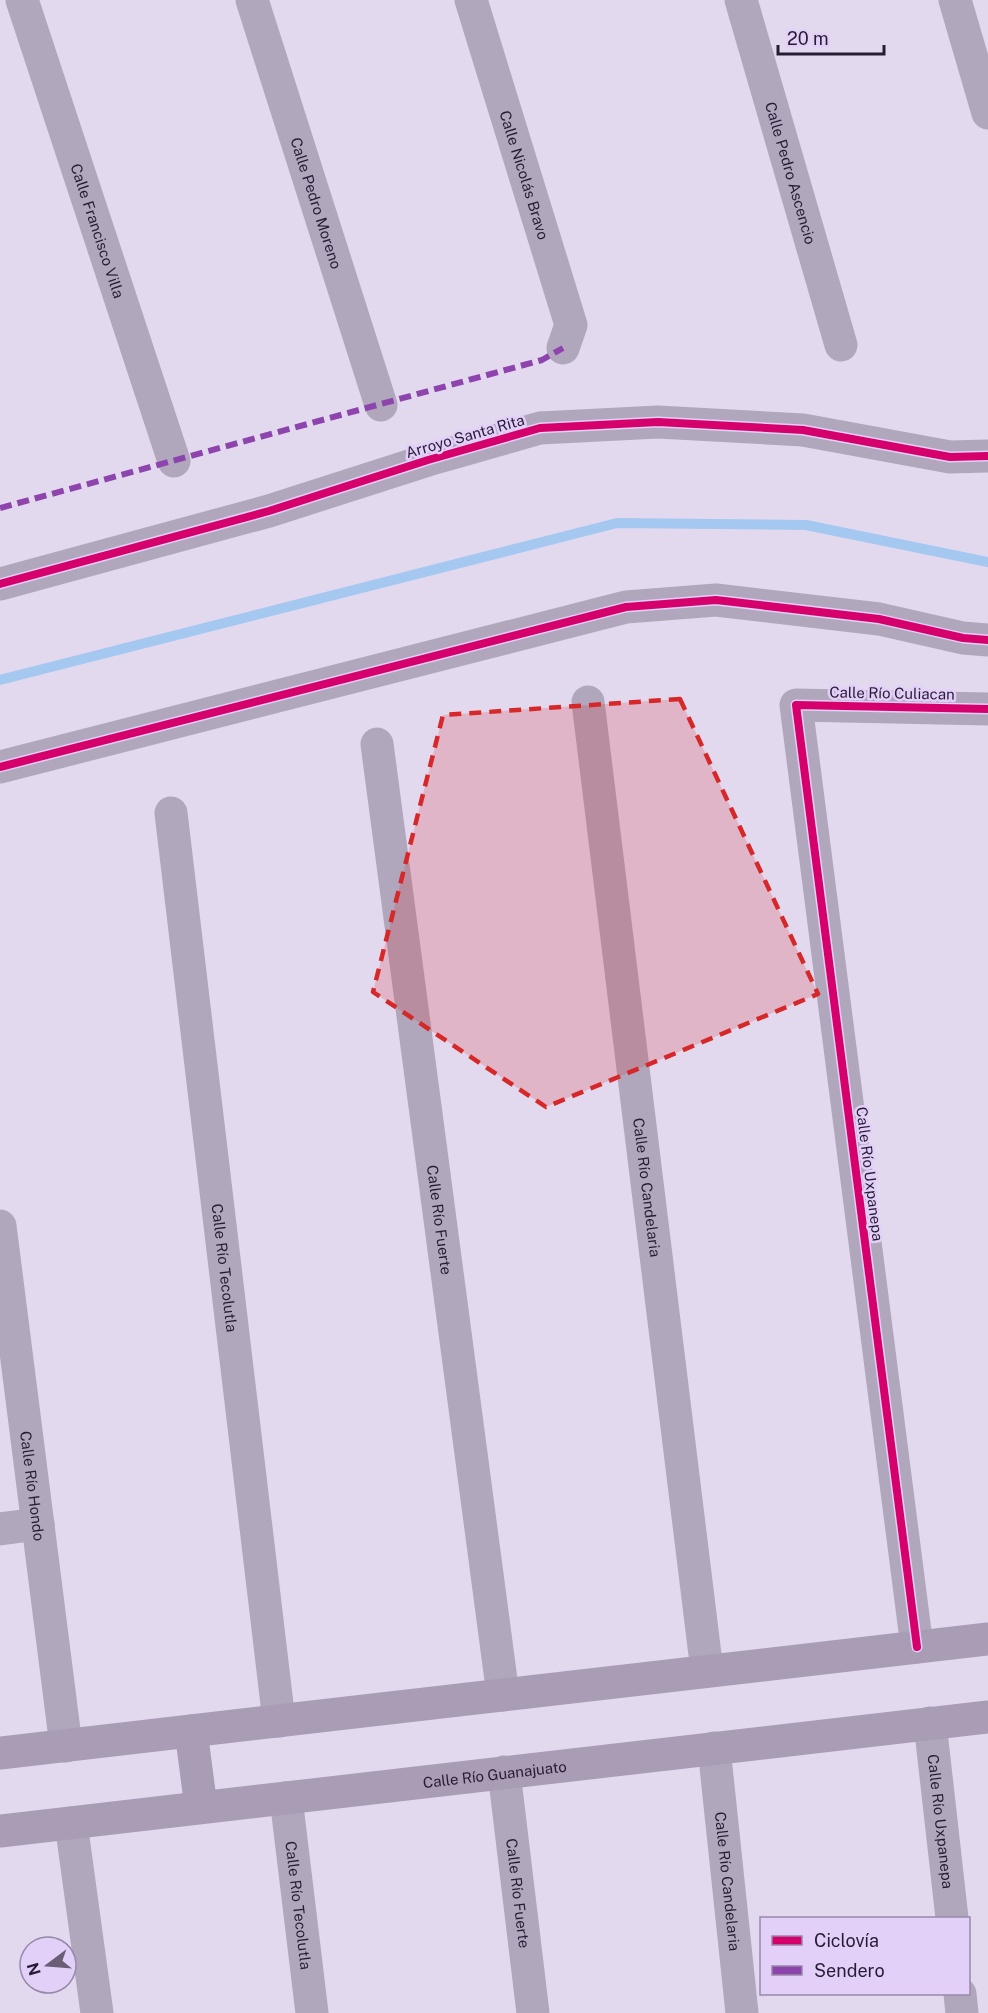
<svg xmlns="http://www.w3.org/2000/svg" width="988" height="2013" font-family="'Public Sans',sans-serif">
	<rect width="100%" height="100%" fill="#e3d9ef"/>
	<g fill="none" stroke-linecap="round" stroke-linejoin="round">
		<path stroke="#a4c8ef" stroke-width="10" d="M 0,680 L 617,523 L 806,525 L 988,562"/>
		<g stroke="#b1a7bd" stroke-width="33">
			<path id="s1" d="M 22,0 L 174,461"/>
			<path id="s2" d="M 252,0 L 381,405"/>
			<path id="s3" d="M 471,0 L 571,325 L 563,348"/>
			<path id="s4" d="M 741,0 L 841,345"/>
			<path d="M 955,0 L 988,113"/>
			<path d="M 0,584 L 269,511 L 428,460 L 540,428 L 658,422 L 803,430 L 950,457 L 988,456"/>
			<path id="s5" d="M 588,702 L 707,1671"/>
			<path id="s6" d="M 377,744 L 503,1695"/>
			<path d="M 0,767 L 626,607 L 716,600 L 879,619 L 963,638 L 988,640"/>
			<path id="s7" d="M 171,813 L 279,1721"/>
			<path id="s8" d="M 0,1226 L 66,1746"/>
			<path d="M 0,1529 L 38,1524"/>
			<path d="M 917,1647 L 796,705 L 988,709"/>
			<path id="s9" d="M 930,1723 L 952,1918"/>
			<path id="s10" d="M 714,1748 L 742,2013"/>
			<path id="s11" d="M 504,1772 L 533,2013"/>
			<path id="s12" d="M 286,1798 L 312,2013"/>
			<path d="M 71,1823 L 97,2013"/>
			<path d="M 960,1994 L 962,2013"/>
		</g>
		<g stroke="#a89db5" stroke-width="33">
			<path d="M 191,1731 L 201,1807"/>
			<path d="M 0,1753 L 988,1639"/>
			<path id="s13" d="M 0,1831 L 988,1717"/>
		</g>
		<path stroke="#8e44ad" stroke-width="6" stroke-dasharray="12 6" stroke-linecap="butt" d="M 0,508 L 542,360 L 563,348"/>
		<defs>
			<path id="cycleway" d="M 0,584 L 269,511 L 428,460 L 540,428 L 658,422 L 803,430 L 950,457 L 988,456
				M 0,767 L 626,607 L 716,600 L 879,619 L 963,638 L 988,640
				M 917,1647 L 796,705 L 988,709"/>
		</defs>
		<use href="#cycleway" stroke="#e2d0f8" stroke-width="11"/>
		<use href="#cycleway" stroke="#d6006c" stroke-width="8"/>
	</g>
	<path fill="#d62828" fill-opacity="0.2" stroke="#d62828" stroke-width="4.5" stroke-dasharray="12 8" stroke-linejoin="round" d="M 680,699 L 818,994 L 546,1107 L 373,992 L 443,715 Z"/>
	<g text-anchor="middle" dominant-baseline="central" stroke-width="5" stroke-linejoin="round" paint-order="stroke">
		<g font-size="15" fill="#281c35" stroke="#e2d0f8">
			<text stroke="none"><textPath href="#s4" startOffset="180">Calle Pedro Ascencio</textPath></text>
			<text stroke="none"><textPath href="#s3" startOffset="183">Calle Nicolás Bravo</textPath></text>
			<text stroke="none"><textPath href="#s2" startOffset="213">Calle Pedro Moreno</textPath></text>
			<text stroke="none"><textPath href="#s1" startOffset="243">Calle Francisco Villa</textPath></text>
			<text transform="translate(465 436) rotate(-16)">Arroyo Santa Rita</text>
			<text transform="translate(892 693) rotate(1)">Calle Río Culiacan</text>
			<text transform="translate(870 1174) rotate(83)">Calle Río Uxpanepa</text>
			<text stroke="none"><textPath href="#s5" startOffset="489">Calle Río Candelaria</textPath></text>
			<text stroke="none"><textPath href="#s6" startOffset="480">Calle Río Fuerte</textPath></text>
			<text stroke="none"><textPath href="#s7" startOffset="458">Calle Río Tecolutla</textPath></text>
			<text stroke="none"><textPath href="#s8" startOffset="262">Calle Río Hondo</textPath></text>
			<text stroke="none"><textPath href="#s13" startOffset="498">Calle Río Guanajuato</textPath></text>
			<text stroke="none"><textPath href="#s9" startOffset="99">Calle Río Uxpanepa</textPath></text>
			<text stroke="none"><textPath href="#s10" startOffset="134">Calle Río Candelaria</textPath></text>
			<text stroke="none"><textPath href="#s11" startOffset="122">Calle Río Fuerte</textPath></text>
			<text stroke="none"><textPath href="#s12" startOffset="108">Calle Río Tecolutla</textPath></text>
		</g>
	</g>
	<rect x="760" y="1917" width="210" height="78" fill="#e2d0f8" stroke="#9888aa" stroke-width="1.5"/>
	<rect x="772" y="1936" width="30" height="9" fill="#d6006c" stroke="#9888aa" stroke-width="1.5"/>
	<text x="814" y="1947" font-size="18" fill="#281c35">Ciclovía</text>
	<rect x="772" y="1966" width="30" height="9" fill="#8e44ad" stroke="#9888aa" stroke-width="1.5"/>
	<text x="814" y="1977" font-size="18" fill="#281c35">Sendero</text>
	<g transform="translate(48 1965) rotate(254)"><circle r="28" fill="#e2d0f8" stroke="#9888aa" stroke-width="1.5"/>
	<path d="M0-4.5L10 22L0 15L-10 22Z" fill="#695e76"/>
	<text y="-9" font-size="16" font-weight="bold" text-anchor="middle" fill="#281c35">N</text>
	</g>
	<path d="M778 45v9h106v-9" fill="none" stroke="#281c35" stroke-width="3"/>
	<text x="787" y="45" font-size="18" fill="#281c35" stroke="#e2d0f8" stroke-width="4.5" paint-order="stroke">20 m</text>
</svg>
